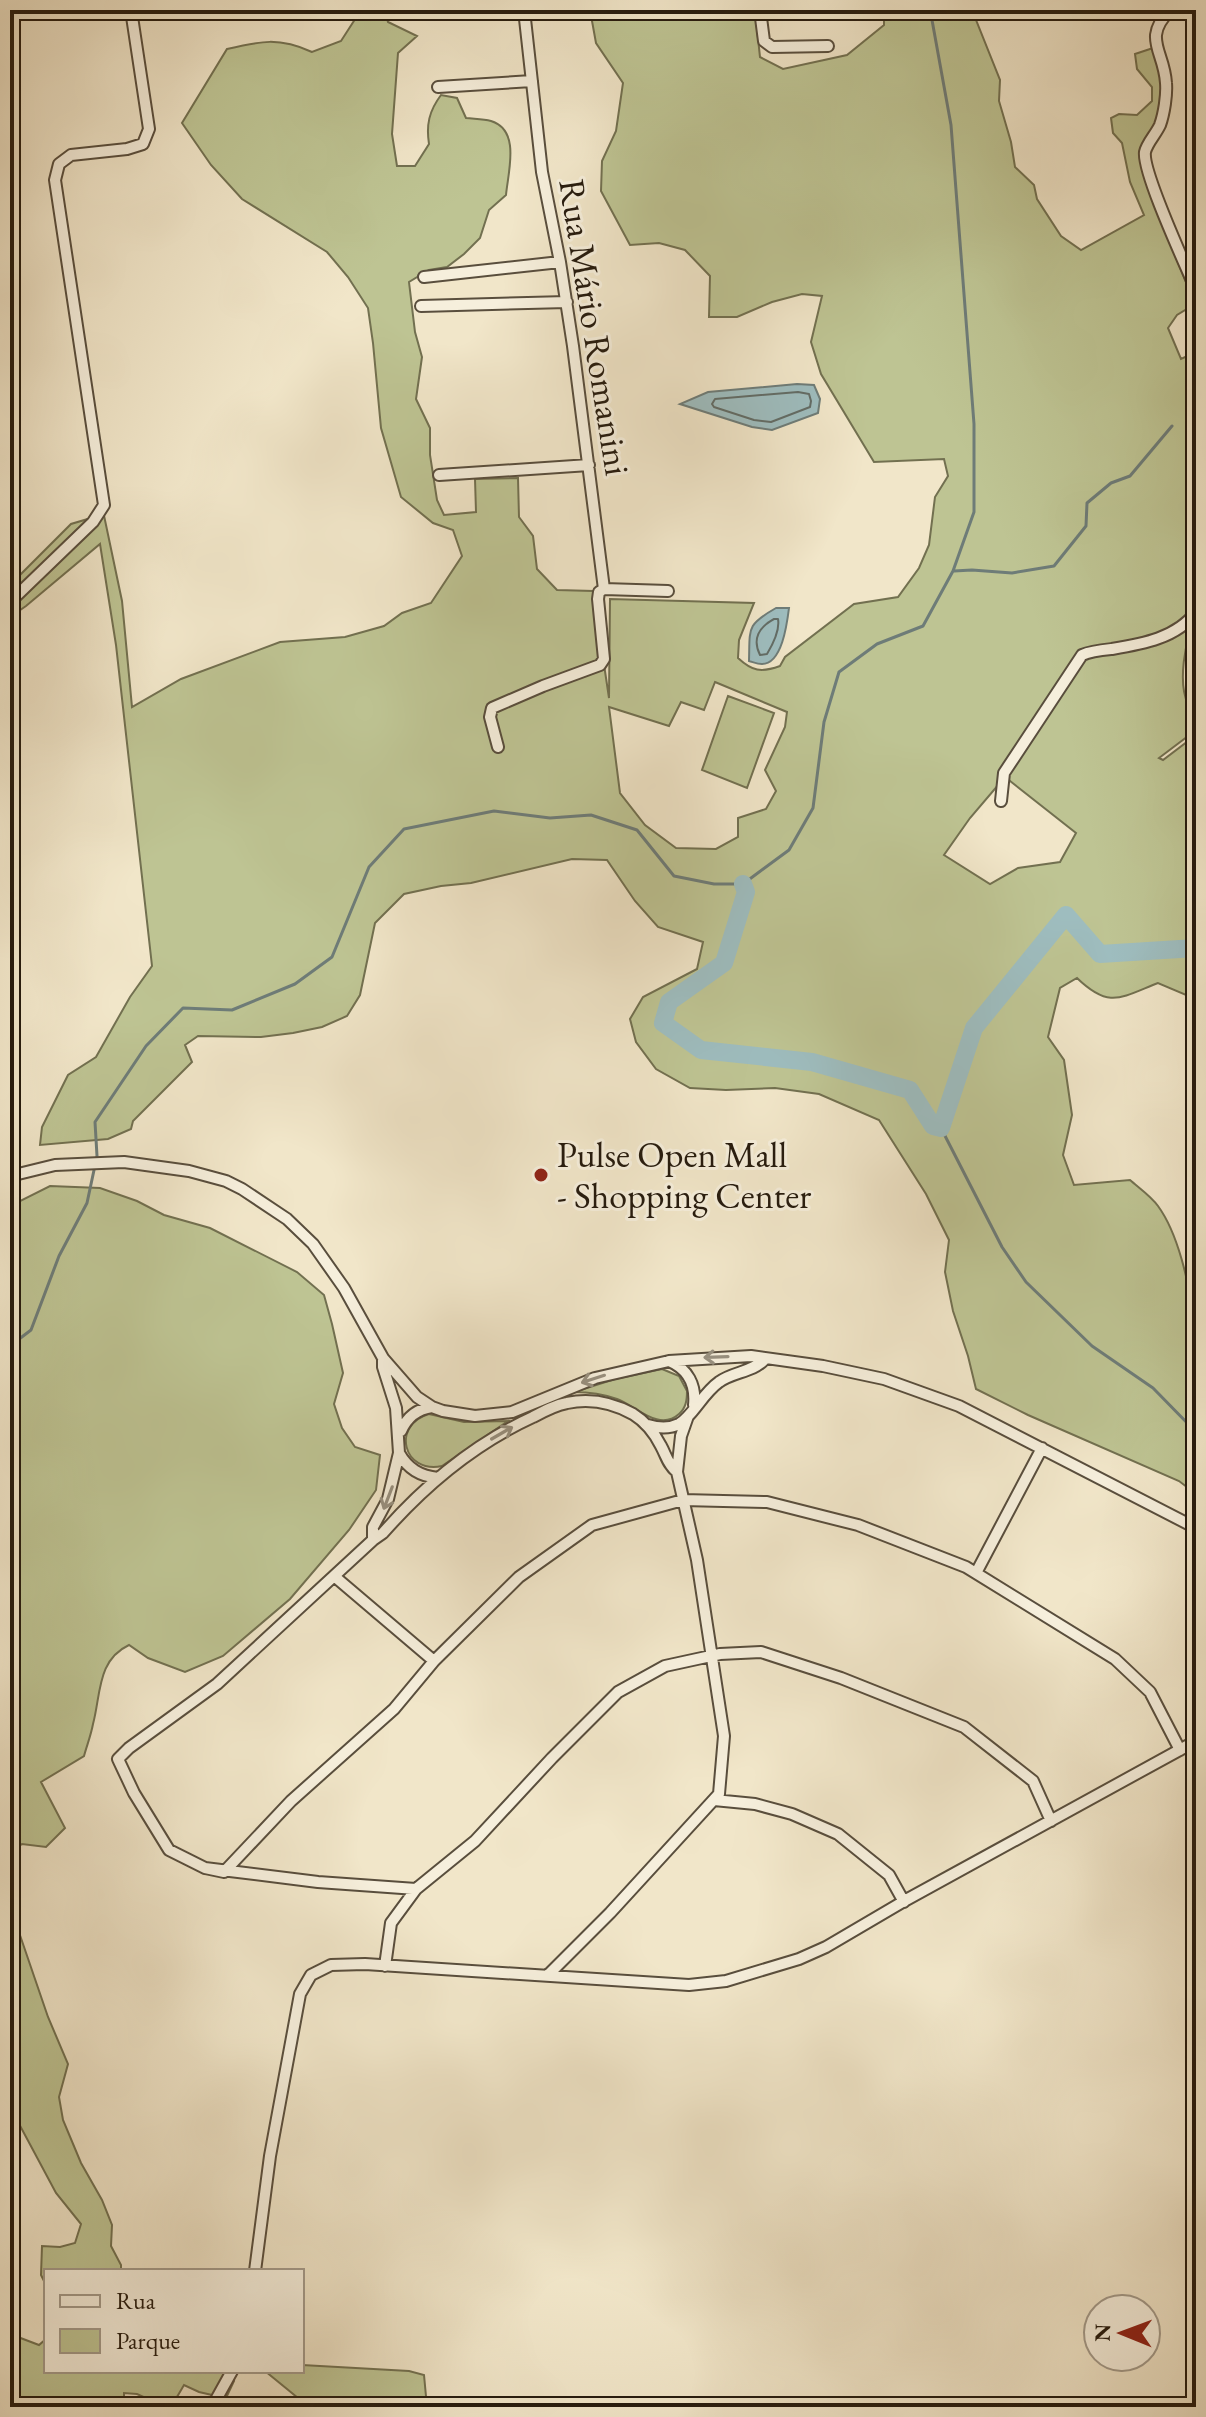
<svg xmlns="http://www.w3.org/2000/svg" width="1206" height="2417" font-family="'EB Garamond',serif">
	<rect width="100%" height="100%" fill="#f1e6c9"/>
	<filter id="stains"><feTurbulence type="fractalNoise" baseFrequency=".0025" numOctaves="4"/><feColorMatrix values="0 0 0 0 .2 0 0 0 0 .09 0 0 0 0 .02 0 0 0 .5 -.17"/></filter>
	<radialGradient id="worn" r=".72"><stop offset=".6" stop-color="#630" stop-opacity="0"/><stop offset="1" stop-color="#630" stop-opacity=".3"/></radialGradient>
	<path fill="#bec493" stroke="#727050" stroke-width="2" fill-rule="evenodd" d="M 361,10 L 385,10 L 388,22 L 417,36 L 398,53 L 392,134 L 397,166 L 415,166 L 429,144 C 426,125 429,111 441,95 L 457,98 L 466,118 C 474,119 483,119 491,121 C 521,130 508,172 506,195 L 489,210 L 480,238 L 464,254 L 447,267 L 429,270 L 409,282 L 415,332 L 422,357 L 416,399 L 430,428 L 430,455 L 437,500 L 444,515 L 476,512 L 475,479 L 518,478 L 519,517 L 533,536 L 537,569 L 557,590 L 593,591 L 609,698 L 610,599 L 754,603 L 739,640 L 738,658 C 752,671 761,673 780,666 L 785,657 L 854,604 L 898,597 L 919,568 L 929,545 L 935,497 L 948,476 L 944,459 L 874,462 L 821,374 L 811,342 L 822,296 L 802,294 L 772,302 L 737,317 L 709,317 L 710,276 L 685,250 L 659,243 L 630,245 L 601,191 L 602,161 L 616,131 L 623,83 L 596,43 L 590,10 L 755,10 L 760,57 L 783,69 L 847,55 L 884,25 L 884,10 L 972,10 L 1000,80 L 999,101 L 1011,142 L 1015,167 L 1034,185 L 1037,199 L 1061,236 L 1081,250 L 1144,215 L 1130,182 L 1122,143 L 1113,133 L 1111,118 L 1119,114 L 1137,115 L 1152,101 L 1152,87 L 1137,69 L 1135,54 L 1153,48 C 1163,69 1163,96 1159,118 C 1156,130 1147,142 1142,153 L 1156,209 L 1195,304 L 1177,315 L 1168,328 L 1181,359 L 1196,352 L 1196,621 C 1184,640 1178,684 1188,704 L 1196,706 L 1196,730 L 1159,758 L 1163,760 L 1196,735 L 1196,992 L 1186,995 L 1158,983 C 1120,998 1109,1009 1077,978 L 1060,988 L 1048,1037 L 1064,1060 L 1072,1115 L 1063,1155 L 1074,1185 L 1130,1180 C 1139,1188 1151,1196 1158,1206 C 1180,1236 1189,1288 1196,1324 L 1196,1494 L 1179,1481 L 1028,1415 L 976,1389 L 968,1356 L 953,1311 L 945,1272 L 949,1240 L 926,1194 L 879,1120 L 819,1094 L 775,1088 L 726,1090 L 690,1088 L 656,1069 L 636,1042 L 630,1019 L 643,997 L 697,969 L 703,942 L 658,927 L 635,901 L 607,860 L 572,859 L 471,883 L 441,886 L 404,894 L 375,923 L 360,995 L 347,1016 L 322,1027 L 293,1033 L 261,1037 L 198,1036 L 185,1045 L 192,1062 L 133,1121 L 131,1129 L 108,1139 L 40,1145 L 42,1127 L 68,1075 L 96,1057 L 130,997 L 152,966 L 116,645 L 100,544 L 26,606 L 10,617 L 10,585 L 71,524 L 91,518 L 102,506 L 122,601 L 132,707 L 181,679 L 280,642 L 345,637 L 384,626 L 402,613 L 431,603 L 462,556 L 453,530 L 433,523 L 401,497 L 381,428 L 373,343 L 368,308 L 348,277 L 327,252 L 242,199 L 211,165 L 182,123 L 227,49 C 261,41 279,37 312,52 L 341,41 ZM 715,682 L 787,712 L 785,727 L 765,770 L 776,791 L 766,809 L 738,818 L 738,837 L 716,849 L 676,848 L 645,825 L 620,793 L 609,707 L 669,726 L 681,702 L 704,710 ZM 1005,777 L 1076,833 L 1060,862 L 1018,868 L 990,884 L 944,855 L 970,818 Z
		M 728,696 L 774,713 L 747,788 L 702,770 Z
		M 50,1186 L 100,1188 L 137,1201 L 164,1215 L 210,1228 L 297,1272 L 324,1295 L 332,1324 L 343,1373 L 334,1404 L 342,1428 L 355,1447 L 380,1455 L 376,1490 L 349,1530 L 290,1599 L 223,1656 L 185,1672 L 148,1658 L 129,1645 C 97,1660 101,1694 93,1724 C 91,1735 87,1745 84,1756 L 41,1782 L 65,1828 L 46,1847 L 22,1844 L 10,1853 L 10,1206 Z
		M 662,1369 L 679,1376 L 687,1391 C 687,1400 686,1408 679,1414 C 659,1432 636,1406 617,1399 C 603,1394 589,1392 574,1392 L 615,1379 Z
		M 429,1414 L 464,1422 L 508,1421 L 442,1466 C 403,1474 391,1425 429,1414 Z
		M 10,1906 L 48,2017 L 68,2064 L 59,2097 L 63,2120 L 81,2163 L 102,2200 L 112,2225 L 111,2246 L 121,2265 L 121,2271 L 46,2271 L 46,2285 L 41,2275 L 42,2246 L 60,2247 L 75,2243 L 81,2224 L 56,2193 L 10,2107 Z
		M 10,2334 L 39,2345 L 46,2339 L 46,2371 L 223,2371 L 234,2381 L 226,2398 L 226,2404 L 239,2407 L 221,2407 L 225,2398 L 199,2392 L 184,2385 L 174,2402 L 159,2404 L 137,2394 L 124,2393 L 124,2407 L 10,2407 Z
		M 302,2365 L 409,2371 L 424,2375 L 427,2407 L 309,2407 L 265,2371 L 302,2371 Z"/>
	<path fill="#9ebdbf" stroke="#6e7c78" stroke-width="2" d="M 797,384 L 814,385 L 820,399 L 818,413 L 772,430 L 752,427 L 680,404 L 708,392 Z
		M 776,608 L 789,608 C 787,624 782,664 762,664 C 757,664 753,662 749,661 C 750,628 746,625 776,608 Z"/>
	<g fill="none" stroke-linecap="round" stroke-linejoin="round">
		<path stroke="#626c66" stroke-width="2" d="M 798,392 L 809,394 L 811,401 L 810,407 L 771,422 L 754,420 L 714,407 L 712,404 L 715,399 Z
			M 774,619 L 778,619 C 780,630 773,644 767,654 L 760,655 C 752,639 759,627 774,619 Z"/>
		<path stroke="#6e7c78" stroke-width="3" d="M 954,571 L 972,570 L 1012,573 L 1054,566 L 1086,526 L 1087,503 L 1111,483 L 1130,476 L 1172,426
			M 941,1128 L 1002,1247 L 1026,1282 L 1092,1346 L 1153,1388 L 1196,1432
			M 10,1346 L 31,1330 L 59,1256 L 87,1203 L 97,1156 L 95,1122 L 146,1046 L 183,1008 L 232,1010 L 295,984 L 332,957 L 369,867 L 404,829 L 494,811 L 550,818 L 591,815 L 637,830 L 674,876 L 714,884 L 743,884 L 789,850 L 813,808 L 824,722 L 839,672 L 877,644 L 923,626 L 953,571 L 974,512 L 974,424 L 951,125 L 932,20 L 926,10"/>
		<path stroke="#9ebdbf" stroke-width="18" d="M 743,884 L 746,892 L 724,963 L 669,1002 L 663,1023 L 701,1050 L 812,1062 L 910,1090 L 933,1126 L 941,1128 L 974,1028 L 1066,915 L 1100,954 L 1196,948"/>
		<defs>
			<path id="minor" d="M 524,10 L 542,172 L 560,262 L 573,346 L 604,589 L 668,591
				M 760,10 L 764,41 L 772,47 L 828,46
				M 1170,10 C 1142,39 1164,50 1166,83 C 1167,95 1164,114 1160,125 C 1156,134 1147,143 1145,152 C 1142,172 1186,266 1196,290
				M 438,87 L 532,81
				M 424,277 L 560,262
				M 421,306 L 567,302
				M 439,475 L 589,465
				M 10,602 L 93,522 L 104,505 L 55,180 L 59,164 L 71,155 L 127,149 L 143,144 L 149,129 L 131,10
				M 498,747 L 490,717 L 492,708 L 543,686 L 600,665 L 604,659 L 598,599 L 599,592 L 604,589
				M 1001,801 L 1004,773 L 1082,655 C 1091,651 1102,650 1112,649 C 1142,644 1177,638 1196,612
				M 10,1176 L 55,1165 L 124,1162 L 189,1171 L 226,1181 L 242,1189 L 287,1219 L 313,1244 L 344,1288 L 383,1358 L 417,1397 L 432,1407 L 443,1411 L 475,1416 L 512,1412 L 595,1378 L 669,1361 L 751,1356 L 823,1366 L 884,1379 L 959,1406 L 1196,1528
				M 669,1361 C 688,1369 696,1385 694,1405
				M 648,1425 C 658,1428 669,1429 679,1424 C 692,1417 703,1393 719,1382 C 732,1372 753,1372 764,1360
				M 401,1431 C 407,1417 417,1409 432,1407
				M 399,1453 C 408,1469 420,1476 438,1478
				M 373,1540 L 373,1527 L 388,1499 L 399,1453 L 396,1408 L 383,1367 L 383,1358
				M 976,1573 L 1042,1448
				M 334,1576 L 434,1661
				M 714,1800 L 755,1804 L 792,1814 L 838,1834 L 889,1875 L 904,1902
				M 205,1868 L 224,1872 L 291,1801 L 394,1709 L 434,1661 L 519,1577 L 592,1525 L 683,1500 L 767,1502 L 858,1525 L 966,1567 L 1115,1659 L 1150,1692 L 1180,1750
				M 416,1889 L 318,1882 L 205,1868 L 169,1850 L 134,1793 L 118,1759 L 129,1748 L 217,1684 L 373,1540 L 383,1533 C 426,1484 474,1444 533,1417 C 544,1411 555,1405 567,1403 C 590,1398 613,1403 633,1414 C 646,1422 654,1432 661,1446 C 666,1455 668,1465 677,1472
				M 385,1966 L 391,1923 L 416,1889 L 475,1841 L 552,1758 L 618,1692 L 665,1666 L 720,1654 L 761,1652 L 841,1678 L 964,1727 L 1033,1781 L 1051,1821
				M 547,1976 L 610,1913 L 719,1794 L 724,1736 L 697,1560 L 677,1472 L 681,1436 L 688,1416
				M 255,2271 L 270,2156 L 300,1994 L 311,1975 L 331,1965 L 365,1964 L 689,1985 L 726,1981 L 799,1959 L 826,1947 L 906,1900 L 1196,1741
				M 212,2407 L 232,2371"/>
		</defs>
		<use href="#minor" stroke="#594e3d" stroke-width="14"/>
		<use href="#minor" stroke="#f6efdc" stroke-width="10"/>
	</g>
	<defs><path id="oneway-shaft" d="M-6 0H5M1.5-3L5.5 0L1.5 3" fill="none" stroke-width="1.6" stroke-linecap="round" stroke-linejoin="round" transform="scale(2)"/></defs>
	<g stroke="#98907f">
		<use href="#oneway-shaft" transform="translate(716 1357) rotate(178)"/>
		<use href="#oneway-shaft" transform="translate(593 1379) rotate(162)"/>
		<use href="#oneway-shaft" transform="translate(502 1433) rotate(-30)"/>
		<use href="#oneway-shaft" transform="translate(388 1498) rotate(111)"/>
	</g>
	<circle fill="#8f2418" stroke="#f6efdc" stroke-width="3" cx="541" cy="1175" r="8"/>
	<g text-anchor="middle" dominant-baseline="central" stroke-width="6" stroke-linejoin="round" paint-order="stroke">
		<g font-size="36" fill="#261b0e" stroke="#f6efdc">
			<text transform="translate(595 327) rotate(81)">Rua Mário Romanini</text>
		</g>
		<g font-size="36" fill="#261b0e" stroke="#f6efdc" text-anchor="start">
			<text x="557" y="1154">Pulse Open Mall<tspan x="557" dy="41">- Shopping Center</tspan></text>
		</g>
	</g>
	<rect width="1206" height="2417" fill="none" stroke="#f1e6c9" stroke-width="40"/>
	<rect x="12" y="12" width="1182" height="2393" fill="none" stroke="#261b0e" stroke-width="4"/>
	<rect x="20" y="20" width="1166" height="2377" fill="none" stroke="#261b0e" stroke-width="2"/>
	<rect x="44" y="2269" width="260" height="104" fill="#f6efdc" stroke="#a39a8a" stroke-width="2"/>
	<rect x="60" y="2295" width="40" height="12" fill="#f6efdc" stroke="#a39a8a" stroke-width="2"/>
	<text x="116" y="2309" font-size="24" fill="#261b0e">Rua</text>
	<rect x="60" y="2329" width="40" height="24" fill="#bec493" stroke="#a39a8a" stroke-width="2"/>
	<text x="116" y="2349" font-size="24" fill="#261b0e">Parque</text>
	<g transform="translate(1122 2333) rotate(271)"><circle r="38" fill="#f6efdc" stroke="#a39a8a" stroke-width="2"/>
	<path d="M0-6L14 30L0 20L-14 30Z" fill="#8f2418"/>
	<text y="-12" font-size="22" font-weight="bold" text-anchor="middle" fill="#261b0e">N</text>
	</g>
	<rect width="100%" height="100%" filter="url(#stains)"/>
	<rect width="100%" height="100%" fill="url(#worn)"/>
</svg>
